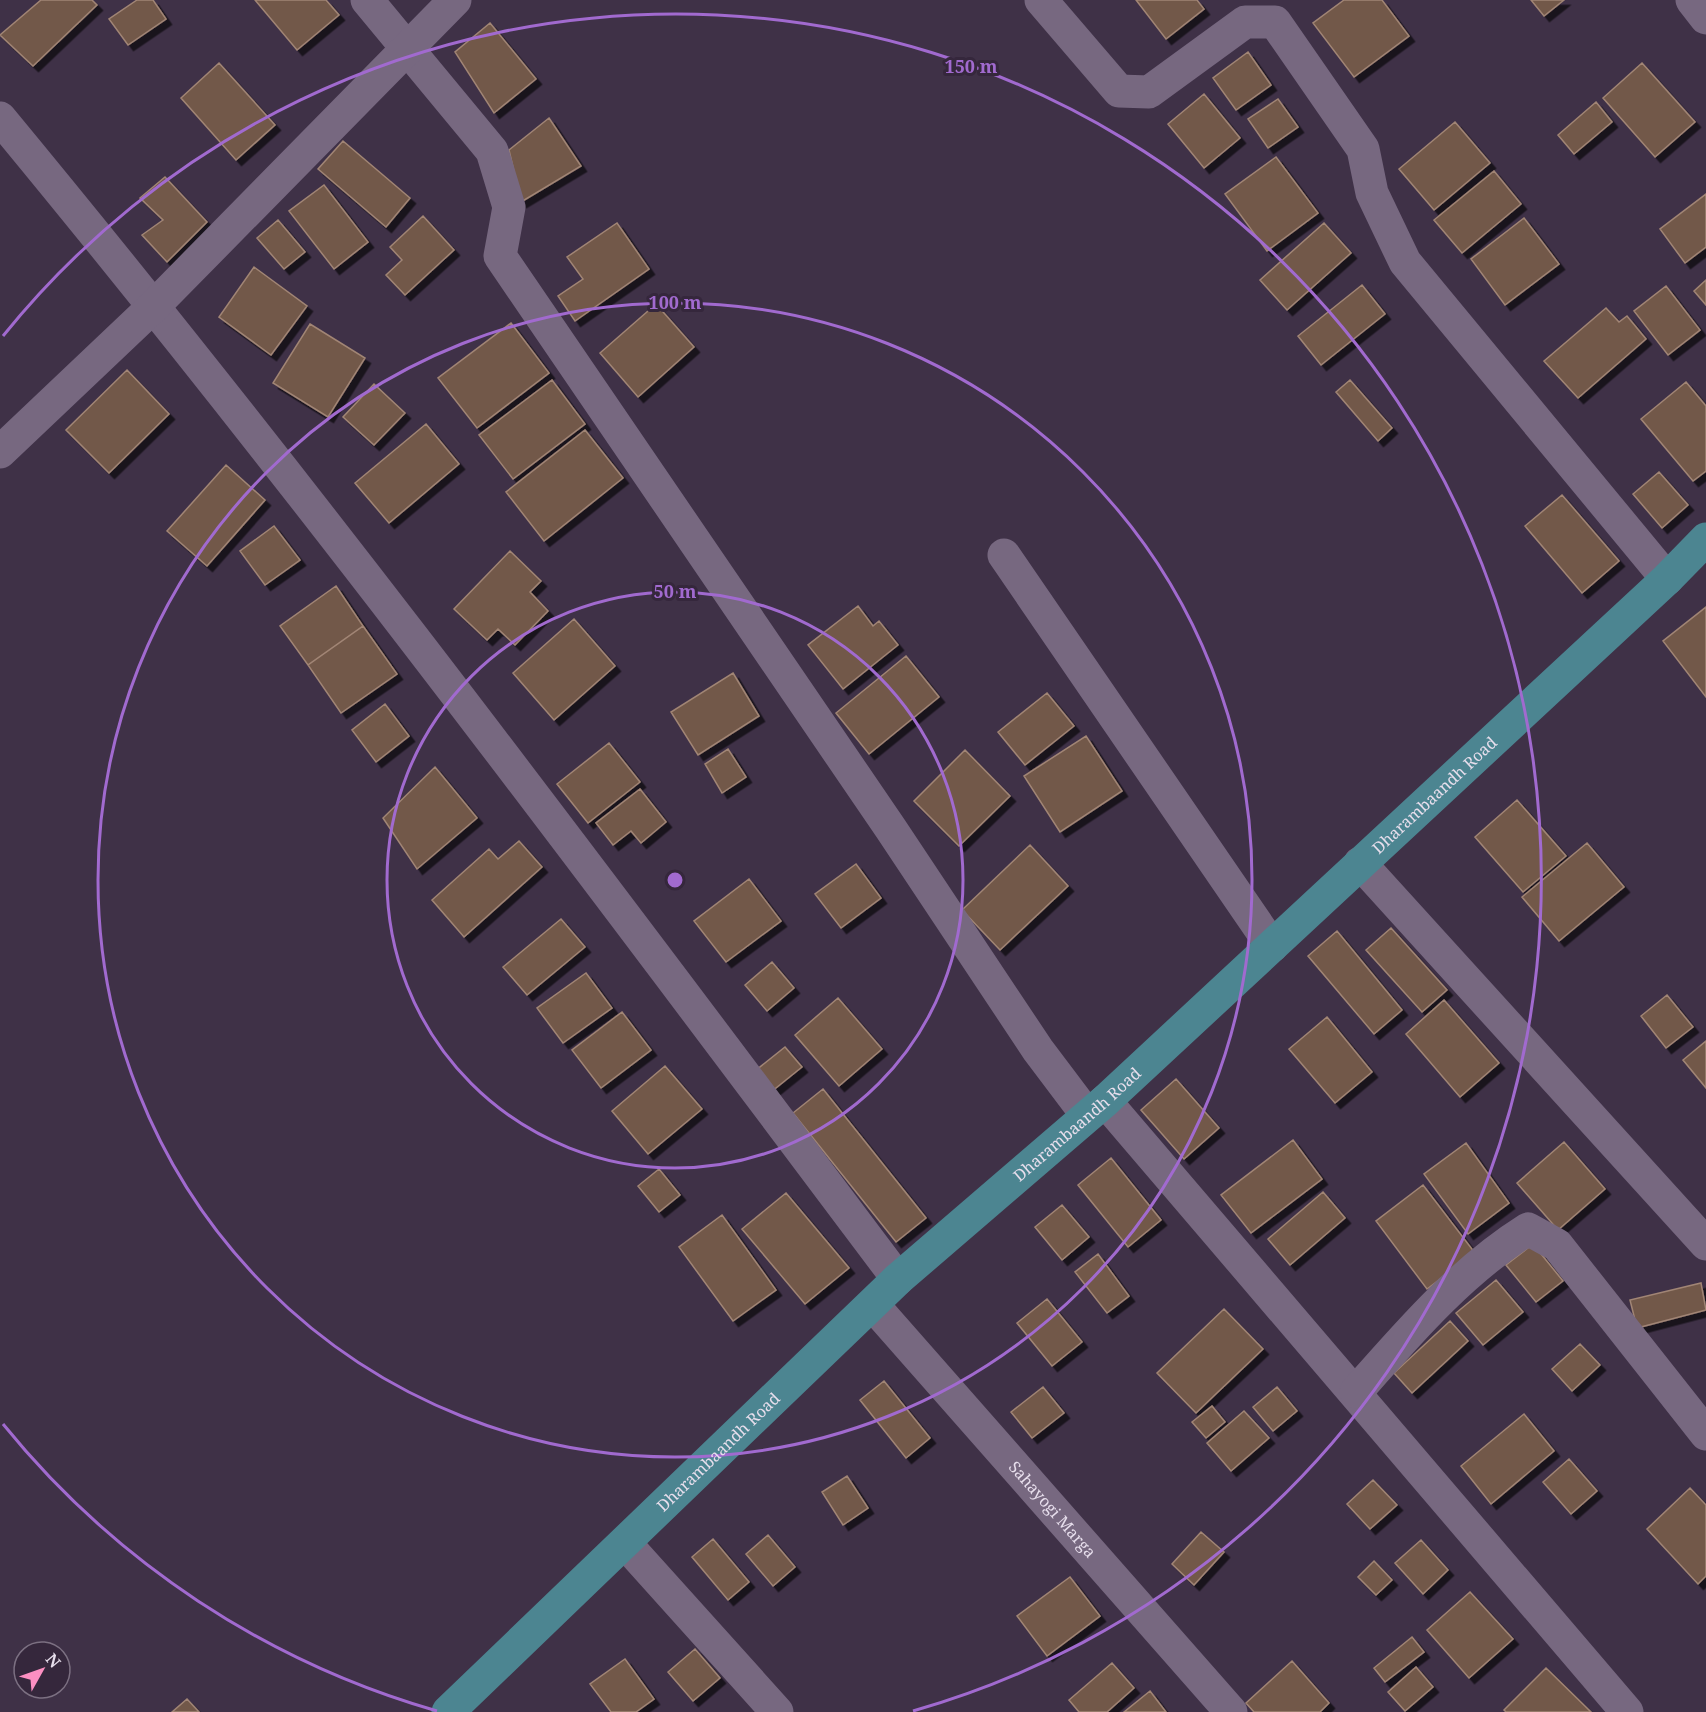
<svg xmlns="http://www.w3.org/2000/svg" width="1706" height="1712" font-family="'Noto Serif',serif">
	<defs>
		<filter id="shadow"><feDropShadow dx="5.5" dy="5.5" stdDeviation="0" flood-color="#0009"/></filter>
	</defs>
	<rect width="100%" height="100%" fill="#3f3147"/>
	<path fill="#725849" stroke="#a18575" stroke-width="1.5" filter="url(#shadow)" d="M 41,0 L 92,0 L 97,5 L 33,66 L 0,35 Z
		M 137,0 L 153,0 L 166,19 L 128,45 L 109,19 Z
		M 255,0 L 326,0 L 339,15 L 297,50 Z
		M 1136,0 L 1197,0 L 1204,9 L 1166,39 Z
		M 1344,0 L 1382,0 L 1409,36 L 1354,77 L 1313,23 Z
		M 1531,0 L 1564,0 L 1544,16 Z
		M 490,23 L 536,79 L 494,113 L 455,52 Z
		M 1248,52 L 1271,85 L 1236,110 L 1213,78 Z
		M 219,63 L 275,125 L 236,160 L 181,98 Z
		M 1642,63 L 1695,122 L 1655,157 L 1603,98 Z
		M 1204,94 L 1240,138 L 1204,168 L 1168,124 Z
		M 1278,99 L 1298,127 L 1268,148 L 1248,119 Z
		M 1596,102 L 1612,122 L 1574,154 L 1558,135 Z
		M 549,118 L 581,166 L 521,202 L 509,150 Z
		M 1455,122 L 1490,163 L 1434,210 L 1399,169 Z
		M 343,141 L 410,198 L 386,227 L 318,169 Z
		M 1276,157 L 1318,213 L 1267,251 L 1225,194 Z
		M 1494,171 L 1521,204 L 1462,253 L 1434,220 Z
		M 165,177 L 207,222 L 167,262 L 142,235 L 163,220 L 140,198 Z
		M 324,185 L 368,242 L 334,269 L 289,211 Z
		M 1706,194 L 1706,247 L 1685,263 L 1660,229 Z
		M 423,216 L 454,250 L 405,295 L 386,275 L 402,260 L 390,247 Z
		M 1524,218 L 1559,264 L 1505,305 L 1471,259 Z
		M 278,220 L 305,252 L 284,269 L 257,238 Z
		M 617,223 L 649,269 L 575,321 L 558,296 L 583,279 L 567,257 Z
		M 1324,223 L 1351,253 L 1287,310 L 1260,280 Z
		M 254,267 L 307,306 L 271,355 L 219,317 Z
		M 1706,280 L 1706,305 L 1694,291 Z
		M 1362,285 L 1385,314 L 1321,365 L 1298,336 Z
		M 1666,286 L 1700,330 L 1668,355 L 1634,311 Z
		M 656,304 L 694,347 L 638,397 L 600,353 Z
		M 1606,308 L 1619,322 L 1627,316 L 1646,339 L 1578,398 L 1544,361 Z
		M 511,323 L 549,373 L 477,428 L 438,378 Z
		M 310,324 L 365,358 L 328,417 L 273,383 Z
		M 127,370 L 169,414 L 109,473 L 66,430 Z
		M 552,380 L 585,424 L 513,479 L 479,435 Z
		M 1350,380 L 1392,428 L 1378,441 L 1336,392 Z
		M 1686,382 L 1706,406 L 1706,471 L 1693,481 L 1641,419 Z
		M 374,384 L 405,413 L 374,445 L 343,417 Z
		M 426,424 L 459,464 L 389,523 L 355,483 Z
		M 585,430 L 623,478 L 544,541 L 506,492 Z
		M 226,465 L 265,500 L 207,566 L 167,531 Z
		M 1659,472 L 1688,505 L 1662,528 L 1633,494 Z
		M 1562,495 L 1619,561 L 1582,593 L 1525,526 Z
		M 274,526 L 300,560 L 265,585 L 240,551 Z
		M 510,551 L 541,581 L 530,592 L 548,611 L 515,645 L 498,629 L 487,640 L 454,609 Z
		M 336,586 L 363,626 L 308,665 L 280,626 Z
		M 858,606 L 873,626 L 879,621 L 898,645 L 843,689 L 808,645 Z
		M 1706,607 L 1706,697 L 1663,641 Z
		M 574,619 L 615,666 L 554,720 L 513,673 Z
		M 363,626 L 397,674 L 341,713 L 308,665 Z
		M 906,656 L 939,697 L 869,754 L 836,713 Z
		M 733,673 L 759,716 L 698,755 L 671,712 Z
		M 1047,693 L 1074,726 L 1025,765 L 998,732 Z
		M 385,704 L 409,736 L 376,762 L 352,730 Z
		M 1086,736 L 1122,791 L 1060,832 L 1024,776 Z
		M 609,743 L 640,782 L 588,823 L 557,784 Z
		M 728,749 L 746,777 L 722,793 L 705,764 Z
		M 965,750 L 1010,796 L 959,846 L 914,801 Z
		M 435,767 L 477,818 L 417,869 L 383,818 Z
		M 640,789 L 666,822 L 641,843 L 631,831 L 613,845 L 596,823 Z
		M 1517,800 L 1566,856 L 1523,892 L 1475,837 Z
		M 519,841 L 542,867 L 464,937 L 432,900 L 489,849 L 498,859 Z
		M 1587,843 L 1624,887 L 1559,941 L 1522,897 Z
		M 1030,845 L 1068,886 L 1000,950 L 962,910 Z
		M 856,864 L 881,898 L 841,928 L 815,894 Z
		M 749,879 L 781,921 L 726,962 L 694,921 Z
		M 561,919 L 585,947 L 527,995 L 503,967 Z
		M 1391,928 L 1447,990 L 1422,1012 L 1366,950 Z
		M 1337,931 L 1402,1010 L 1374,1034 L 1308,956 Z
		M 772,962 L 794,988 L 767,1011 L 745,985 Z
		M 586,973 L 612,1008 L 563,1043 L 537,1008 Z
		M 1667,995 L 1693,1027 L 1666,1048 L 1641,1016 Z
		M 838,998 L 882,1049 L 839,1086 L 795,1035 Z
		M 1444,1000 L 1499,1063 L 1460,1097 L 1406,1034 Z
		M 622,1012 L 651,1050 L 601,1088 L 572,1050 Z
		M 1327,1017 L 1372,1072 L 1335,1103 L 1289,1049 Z
		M 1706,1041 L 1706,1088 L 1683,1060 Z
		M 785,1047 L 802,1067 L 771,1092 L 755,1071 Z
		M 665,1066 L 702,1109 L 648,1154 L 612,1111 Z
		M 1176,1079 L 1219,1128 L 1184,1159 L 1141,1110 Z
		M 823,1089 L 926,1218 L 896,1242 L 793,1113 Z
		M 1293,1140 L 1322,1179 L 1251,1233 L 1221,1195 Z
		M 1564,1142 L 1605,1189 L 1558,1230 L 1517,1183 Z
		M 1466,1143 L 1509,1203 L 1468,1234 L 1424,1174 Z
		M 1111,1158 L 1161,1220 L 1128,1247 L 1078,1185 Z
		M 659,1169 L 680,1195 L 659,1212 L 638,1186 Z
		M 1423,1185 L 1475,1253 L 1427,1289 L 1376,1221 Z
		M 1323,1192 L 1345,1218 L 1290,1265 L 1268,1239 Z
		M 786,1193 L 849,1268 L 805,1304 L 742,1229 Z
		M 1062,1205 L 1089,1237 L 1062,1260 L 1035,1227 Z
		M 722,1215 L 776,1290 L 733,1321 L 679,1247 Z
		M 1533,1244 L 1563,1281 L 1536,1302 L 1506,1265 Z
		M 1098,1254 L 1129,1296 L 1107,1313 L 1075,1272 Z
		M 1496,1280 L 1523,1312 L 1483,1345 L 1456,1313 Z
		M 1701,1283 L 1706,1310 L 1637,1328 L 1630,1300 Z
		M 1047,1299 L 1082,1342 L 1052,1366 L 1017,1323 Z
		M 1224,1309 L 1263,1349 L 1196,1413 L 1157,1373 Z
		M 1450,1321 L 1468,1341 L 1412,1393 L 1394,1373 Z
		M 1580,1344 L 1600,1365 L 1572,1391 L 1552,1369 Z
		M 884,1381 L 930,1438 L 906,1458 L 860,1400 Z
		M 1043,1387 L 1064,1413 L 1032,1438 L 1011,1412 Z
		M 1277,1387 L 1297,1411 L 1273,1431 L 1253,1407 Z
		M 1212,1406 L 1225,1422 L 1206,1438 L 1192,1422 Z
		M 1244,1411 L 1269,1438 L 1231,1471 L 1207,1443 Z
		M 1524,1414 L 1554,1451 L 1491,1504 L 1461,1466 Z
		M 1569,1459 L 1597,1491 L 1571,1514 L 1543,1482 Z
		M 847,1476 L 868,1508 L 843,1525 L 822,1492 Z
		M 1373,1480 L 1397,1505 L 1370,1529 L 1347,1504 Z
		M 1690,1488 L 1706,1505 L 1706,1576 L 1698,1584 L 1647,1529 Z
		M 1201,1532 L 1224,1552 L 1194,1585 L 1172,1564 Z
		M 768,1535 L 795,1567 L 773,1586 L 746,1554 Z
		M 713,1539 L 749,1582 L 728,1600 L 692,1557 Z
		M 1421,1540 L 1448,1570 L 1423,1594 L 1395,1563 Z
		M 1374,1561 L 1392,1580 L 1376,1595 L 1358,1577 Z
		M 1070,1577 L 1100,1616 L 1047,1656 L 1017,1616 Z
		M 1470,1592 L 1513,1639 L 1469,1678 L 1427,1630 Z
		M 1412,1637 L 1424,1652 L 1385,1682 L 1374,1668 Z
		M 695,1649 L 720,1678 L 693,1701 L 668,1672 Z
		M 625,1659 L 654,1699 L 636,1712 L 611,1712 L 590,1684 Z
		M 1292,1661 L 1329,1703 L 1320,1712 L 1254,1712 L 1246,1703 Z
		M 1112,1663 L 1134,1688 L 1107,1712 L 1079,1712 L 1069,1700 Z
		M 1416,1667 L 1433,1687 L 1405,1711 L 1388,1692 Z
		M 1546,1668 L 1591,1712 L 1506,1712 L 1504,1710 Z
		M 1150,1691 L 1166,1712 L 1124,1712 Z
		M 187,1699 L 199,1712 L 172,1712 Z"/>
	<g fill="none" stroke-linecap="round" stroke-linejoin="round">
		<g stroke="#776880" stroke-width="33">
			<path d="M 367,0 L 492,151 L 509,207 L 500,256 L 891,829 L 1038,1050 L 1087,1115"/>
			<path d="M 1041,0 L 1119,91 L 1149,92 L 1245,22 L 1275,22 L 1363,149 L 1372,193 L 1405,262 L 1667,579"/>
			<path d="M 1692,0 L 1706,18"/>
			<path d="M 0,118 C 312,495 604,888 898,1279"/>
			<path d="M 0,452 L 155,305 L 455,0"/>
			<path d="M 1004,555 L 1272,946"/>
			<path d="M 1360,863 L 1706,1244"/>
			<path d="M 1105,1101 L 1627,1712"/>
			<path id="s1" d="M 873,1305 L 1231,1712"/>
			<path d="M 1356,1392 C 1408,1333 1461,1271 1528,1229 L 1557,1245 L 1706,1434"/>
			<path d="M 625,1543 L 777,1712"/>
		</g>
		<path stroke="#4c8591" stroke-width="33" id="s2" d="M 448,1712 L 898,1279 L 1105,1101 L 1667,579 L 1706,539"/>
	</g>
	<g fill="none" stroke="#a16acf" stroke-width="3">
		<circle cx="675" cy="880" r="288"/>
		<circle cx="675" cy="880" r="577"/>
		<path d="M437 1711A865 865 0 0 1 3 1424M3 336A865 865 0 1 1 913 1711"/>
	</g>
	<g text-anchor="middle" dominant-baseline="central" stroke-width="6" stroke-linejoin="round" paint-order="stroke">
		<g font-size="16" fill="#e7deec" stroke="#35273c">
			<text stroke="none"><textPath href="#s2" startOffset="1347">Dharambaandh Road</textPath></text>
			<text stroke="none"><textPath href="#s2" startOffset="861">Dharambaandh Road</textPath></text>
			<text stroke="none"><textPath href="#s2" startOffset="375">Dharambaandh Road</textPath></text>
			<text stroke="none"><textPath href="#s1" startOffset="272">Sahayogi Marga</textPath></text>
		</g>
	</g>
	<circle cx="675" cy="880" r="9" fill="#a16acf" stroke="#35273c" stroke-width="3"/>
	<g font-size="18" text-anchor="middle" font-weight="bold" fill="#a16acf" stroke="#35273c" stroke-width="6" stroke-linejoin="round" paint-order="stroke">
		<text x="971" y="73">150 m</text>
		<text x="675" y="309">100 m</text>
		<text x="675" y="598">50 m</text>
	</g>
	<g transform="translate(42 1670) rotate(50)"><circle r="28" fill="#35273c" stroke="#7c7082" stroke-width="1.5"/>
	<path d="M0-4.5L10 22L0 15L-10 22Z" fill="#fc8fc2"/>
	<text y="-9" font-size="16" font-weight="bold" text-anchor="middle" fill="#e7deec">N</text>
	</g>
</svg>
